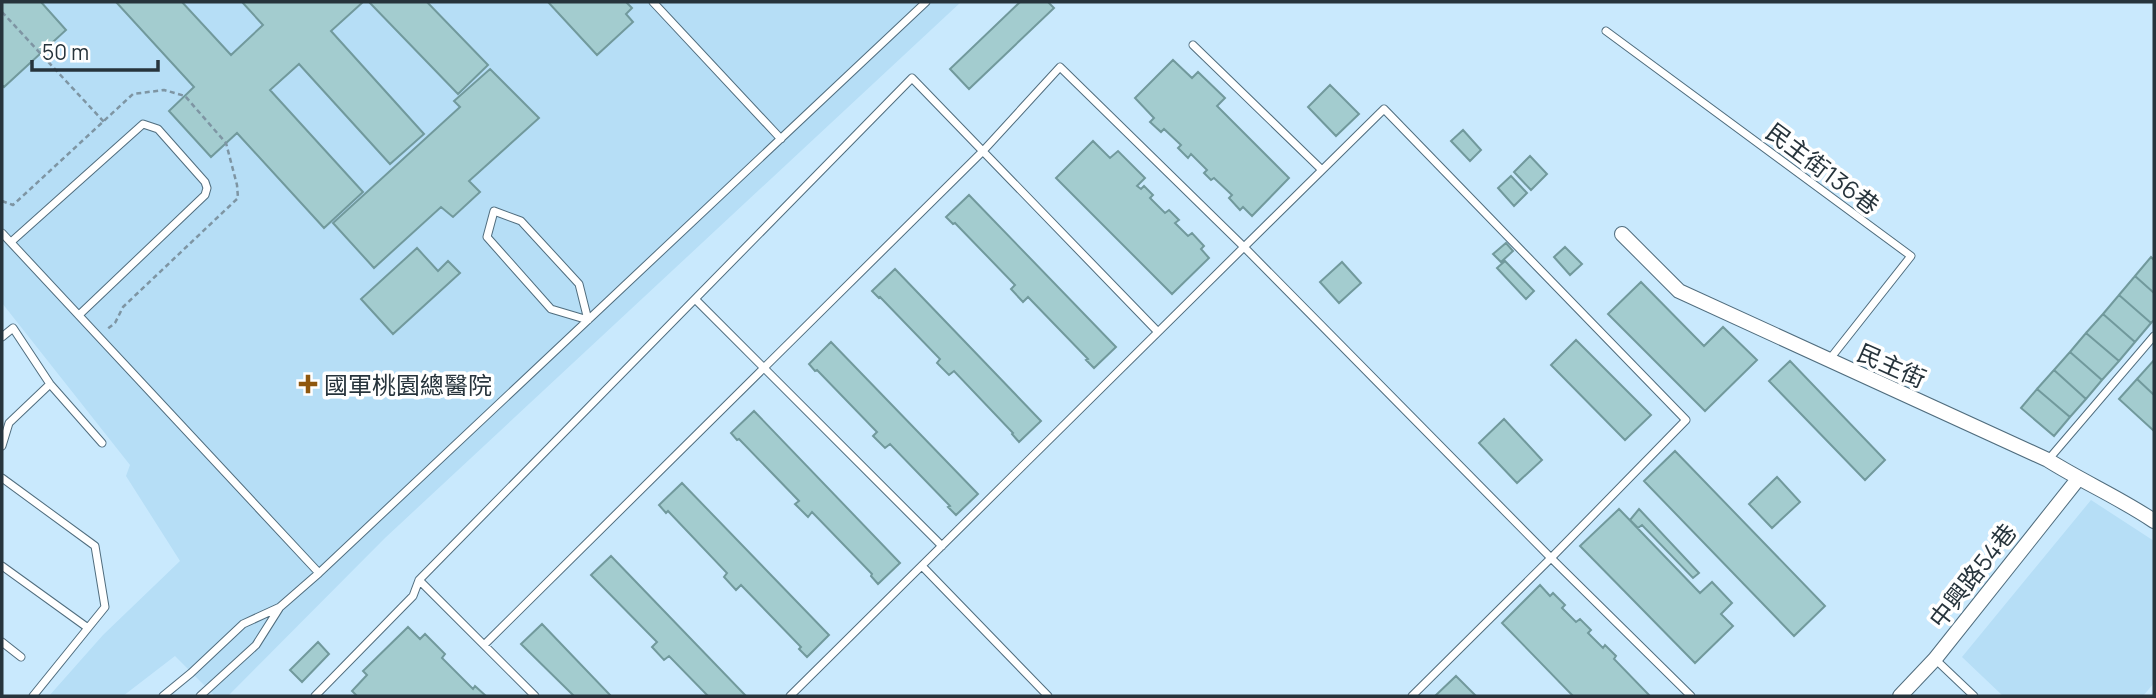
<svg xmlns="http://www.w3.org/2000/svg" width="2156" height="698" font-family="Manrope,'Noto Sans TC',sans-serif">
	<rect width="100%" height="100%" fill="#c9e9fd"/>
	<path fill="#b6def6" d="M 2,2 L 961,2 L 385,538 L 228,696 L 215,696 L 175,656 L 123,696 L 49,696 L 103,635 L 180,561 L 126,476 L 130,465 L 2,303 Z
		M 2091,500 L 2154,541 L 2154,683 L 2143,696 L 2003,696 L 1962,657 Z"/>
	<path fill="#a3cccf" stroke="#71999c" stroke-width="2" d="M 2,2 L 41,2 L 66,30 L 4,87 L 2,85 Z
		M 116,2 L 182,2 L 231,55 L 263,25 L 242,2 L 363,2 L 331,31 L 424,134 L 390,164 L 299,64 L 270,90 L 363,192 L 324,228 L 237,133 L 211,157 L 169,111 L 194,87 Z
		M 369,2 L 427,2 L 488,65 L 458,94 Z
		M 548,2 L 626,2 L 632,8 L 626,14 L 633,22 L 597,55 Z
		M 1020,2 L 1048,2 L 1054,8 L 969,89 L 950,69 Z
		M 1173,60 L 1192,78 L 1198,72 L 1225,98 L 1217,106 L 1289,178 L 1252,216 L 1243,207 L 1240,210 L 1229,198 L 1232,195 L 1214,178 L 1211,180 L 1204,173 L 1207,170 L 1191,154 L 1188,158 L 1178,148 L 1181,145 L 1164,129 L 1161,132 L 1150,122 L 1154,118 L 1135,98 Z
		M 490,69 L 539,118 L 469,181 L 480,192 L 453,217 L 441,207 L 374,268 L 333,223 L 460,107 L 454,101 Z
		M 1330,85 L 1359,114 L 1336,136 L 1308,107 Z
		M 1463,130 L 1481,150 L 1470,161 L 1451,141 Z
		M 1093,141 L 1110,158 L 1118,151 L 1145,178 L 1137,186 L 1141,189 L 1144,186 L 1153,195 L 1150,198 L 1165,213 L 1169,210 L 1179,220 L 1175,223 L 1188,236 L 1192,233 L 1204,246 L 1201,249 L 1209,258 L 1172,294 L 1056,178 Z
		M 1530,156 L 1547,174 L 1531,190 L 1514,172 Z
		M 1511,176 L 1527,193 L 1514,206 L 1498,188 Z
		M 969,195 L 1116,347 L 1094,368 L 1086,360 L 1088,359 L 1028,297 L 1023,302 L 1011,289 L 1015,285 L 955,223 L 953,224 L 946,217 Z
		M 1506,243 L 1513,251 L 1501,262 L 1493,254 Z
		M 1565,247 L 1582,264 L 1570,275 L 1554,257 Z
		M 417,248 L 438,271 L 448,261 L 460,273 L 393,334 L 361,299 Z
		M 2151,257 L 2154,260 L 2154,293 L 2135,276 Z
		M 1505,261 L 1534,291 L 1526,299 L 1497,268 Z
		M 1342,262 L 1361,283 L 1339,303 L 1320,282 Z
		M 895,269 L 1041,421 L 1019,442 L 1012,434 L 1013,433 L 954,371 L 949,375 L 937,363 L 940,359 L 880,297 L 879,298 L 872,291 Z
		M 2135,276 L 2154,293 L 2154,320 L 2151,323 L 2119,295 Z
		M 1641,282 L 1704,346 L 1723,327 L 1757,360 L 1705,411 L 1608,314 Z
		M 2119,295 L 2151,323 L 2135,342 L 2103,314 Z
		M 2103,314 L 2135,342 L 2119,361 L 2086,333 Z
		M 2086,333 L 2119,361 L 2102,380 L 2070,352 Z
		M 1576,340 L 1651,415 L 1625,440 L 1551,365 Z
		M 831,342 L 978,494 L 956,515 L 948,507 L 950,506 L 890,444 L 885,448 L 873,436 L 877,432 L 817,370 L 815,371 L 809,364 Z
		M 2070,352 L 2102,380 L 2086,399 L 2054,370 Z
		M 2154,360 L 2154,395 L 2137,379 Z
		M 1790,361 L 1885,460 L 1865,480 L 1769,381 Z
		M 2054,370 L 2086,399 L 2070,417 L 2037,389 Z
		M 2137,379 L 2154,395 L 2154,431 L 2119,399 Z
		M 2037,389 L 2070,417 L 2054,436 L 2021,408 Z
		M 754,411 L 900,563 L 878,584 L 871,576 L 872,574 L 812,512 L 808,517 L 795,504 L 799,501 L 739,439 L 737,440 L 731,433 Z
		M 1504,419 L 1542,460 L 1517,483 L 1479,443 Z
		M 1675,451 L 1825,606 L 1794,636 L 1644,481 Z
		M 1777,477 L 1800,502 L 1772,528 L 1749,504 Z
		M 682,483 L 829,635 L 807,657 L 799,649 L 801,647 L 741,585 L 736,590 L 724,577 L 727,573 L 668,511 L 666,513 L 659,505 Z
		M 1619,509 L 1700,593 L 1712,582 L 1732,603 L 1721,614 L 1733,626 L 1695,663 L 1580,546 Z
		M 1639,509 L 1699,573 L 1693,578 L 1642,525 L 1638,528 L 1630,520 Z
		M 611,556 L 746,696 L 708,696 L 669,656 L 664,660 L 652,647 L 657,642 L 591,575 Z
		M 1540,585 L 1550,596 L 1553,593 L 1565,605 L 1562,608 L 1576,622 L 1580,619 L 1591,630 L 1588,633 L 1603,648 L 1605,645 L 1616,656 L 1614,659 L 1650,696 L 1573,696 L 1502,623 Z
		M 542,624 L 611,696 L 574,696 L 521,644 Z
		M 408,627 L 420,639 L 425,634 L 445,654 L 442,658 L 473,689 L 475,686 L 486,696 L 357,696 L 352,691 L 367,675 L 363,671 Z
		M 318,642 L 329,654 L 302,682 L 290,670 Z
		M 1456,676 L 1476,696 L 1435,696 Z"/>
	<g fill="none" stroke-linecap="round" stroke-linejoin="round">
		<defs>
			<path id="lane" d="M 653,2 L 781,139
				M 1606,31 L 1911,256 L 1829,360
				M 1193,45 L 1322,170
				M 494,211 L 521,221 L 579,284 L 588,320 L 551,309 L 487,237 Z
				M 2,233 L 319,573
				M 11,242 L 143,124 L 158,129 L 205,182 L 207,188 L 205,195 L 79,315
				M 695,299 L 942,546
				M 2,337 L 13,328 L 50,384 L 102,443
				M 2,446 L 9,423 L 50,384
				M 2048,460 L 2154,336
				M 2,478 L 95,546 L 105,607 L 88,628
				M 2,566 L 88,628 L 33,696
				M 922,566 L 1048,696
				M 2,642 L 21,657
				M 484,645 L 983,151 L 1060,67 L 1244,247 L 1384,109 L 1686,420 L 1551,558 L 1691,696
				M 1935,659 L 1974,696
				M 163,696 L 191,673 L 243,624 L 280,607 L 319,573 L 926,2
				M 200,696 L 256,645 L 280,607
				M 315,696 L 413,596 L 419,580
				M 535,696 L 419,580 L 912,78 L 1158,332
				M 790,696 L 1244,247 L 1551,558 L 1412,696"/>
			<path id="street" d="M 1622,234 L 1679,291 L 2048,460 C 2083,482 2120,498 2154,521
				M 1900,696 L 1935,659 L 2078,479"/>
		</defs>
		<use href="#lane" stroke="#506d7e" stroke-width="9"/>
		<use href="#street" stroke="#506d7e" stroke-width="16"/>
		<path stroke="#7e95a3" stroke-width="2.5" stroke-dasharray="5 3.5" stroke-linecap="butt" d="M 2,12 L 104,122
			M 2,201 L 13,205 L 133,94 L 164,90 L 185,96 L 226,143 L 237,185 L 238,198 L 123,307 L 115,323 L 106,330"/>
		<use href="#lane" stroke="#fff" stroke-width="7"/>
		<use href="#street" stroke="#fff" stroke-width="14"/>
	</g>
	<path fill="#8f570e" stroke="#fff" stroke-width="2.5" d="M304.5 373.5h7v7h7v7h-7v7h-7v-7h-7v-7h7z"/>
	<g text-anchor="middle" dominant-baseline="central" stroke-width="7" stroke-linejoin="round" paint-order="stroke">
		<g font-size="24" fill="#27343c" stroke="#fff">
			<text transform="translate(1823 168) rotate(37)">民主街136巷</text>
			<text transform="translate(1892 365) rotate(24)">民主街</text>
			<text transform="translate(1972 575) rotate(-52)">中興路54巷</text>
		</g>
		<g font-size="24" fill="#27343c" stroke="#fff" text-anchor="start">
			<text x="324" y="384">國軍桃園總醫院</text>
		</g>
	</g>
	<rect width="2156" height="698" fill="none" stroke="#27343c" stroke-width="7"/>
	<path d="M32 60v10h126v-10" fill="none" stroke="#27343c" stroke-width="3.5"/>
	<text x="42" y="60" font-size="21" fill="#27343c" stroke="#ffffff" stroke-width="5" paint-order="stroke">50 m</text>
</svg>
